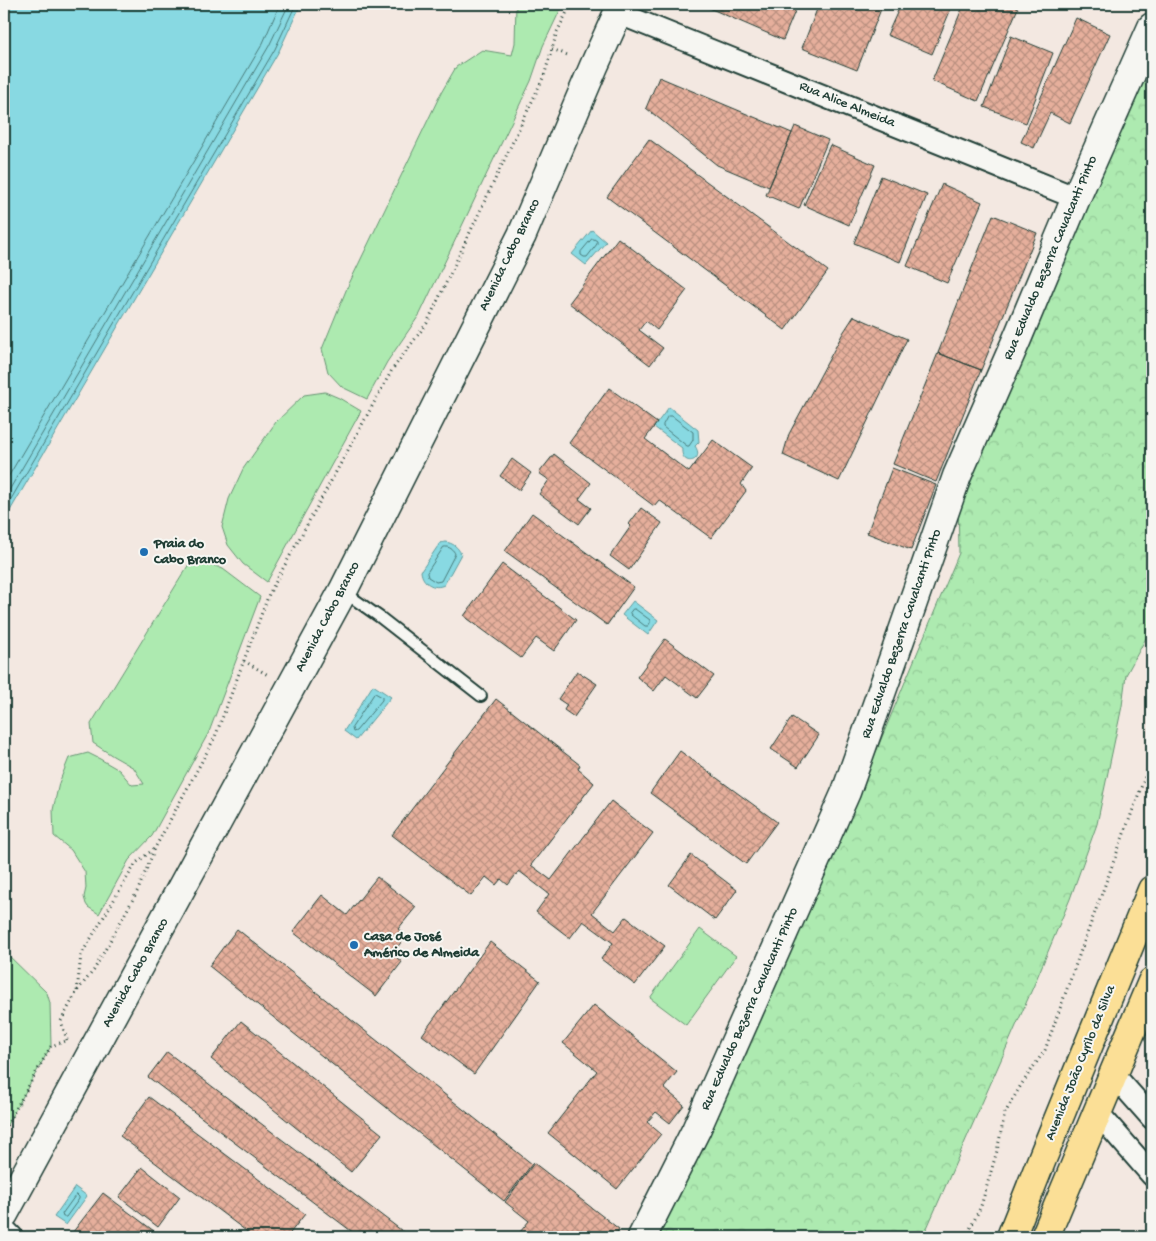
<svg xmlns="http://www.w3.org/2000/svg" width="1156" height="1241" font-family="'Gochi Hand',sans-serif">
	<defs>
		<pattern id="forest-crowns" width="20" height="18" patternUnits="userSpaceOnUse" patternTransform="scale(1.25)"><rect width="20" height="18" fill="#adeab0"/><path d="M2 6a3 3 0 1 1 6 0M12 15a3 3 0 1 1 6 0" fill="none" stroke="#94ca98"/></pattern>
		<pattern id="building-cross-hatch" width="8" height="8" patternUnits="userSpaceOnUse" patternTransform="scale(1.25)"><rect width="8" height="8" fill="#e6af9c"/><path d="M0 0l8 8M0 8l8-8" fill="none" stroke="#ba9080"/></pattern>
	</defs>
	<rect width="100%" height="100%" fill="#f3e8e1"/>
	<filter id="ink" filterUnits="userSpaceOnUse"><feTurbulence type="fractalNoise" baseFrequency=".02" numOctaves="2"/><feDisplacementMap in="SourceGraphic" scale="10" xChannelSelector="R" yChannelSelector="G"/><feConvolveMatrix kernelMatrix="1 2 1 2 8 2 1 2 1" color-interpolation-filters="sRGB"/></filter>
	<g filter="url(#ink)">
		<path fill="#adeab0" stroke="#669472" d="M 516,4 L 563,4 L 543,46 L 531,81 L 420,314 L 387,362 L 367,399 L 342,387 L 328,372 L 322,349 L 347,288 L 441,93 L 456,67 L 482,50 L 512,55 L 515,43 Z
			M 325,392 L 339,398 L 361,411 L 267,582 L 243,564 L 228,545 L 222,527 L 229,499 L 243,469 L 276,422 L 304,395 Z
			M 205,562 L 223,569 L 260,597 L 209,732 L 152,836 L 129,860 L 99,914 L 88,907 L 86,904 L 84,897 L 86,888 L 85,872 L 71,850 L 54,836 L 53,810 L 59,783 L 69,758 L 88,753 L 100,759 L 119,770 L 132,785 L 144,784 L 134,768 L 113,756 L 93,743 L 91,724 L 189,564 Z
			M 700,929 L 736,956 L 686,1025 L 650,998 Z
			M 4,951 L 47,993 L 50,1003 L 51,1046 L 4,1130 Z"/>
		<path fill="url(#forest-crowns)" stroke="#669472" d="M 1152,53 L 1152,627 L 1126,675 L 1122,706 L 1097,824 L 1070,899 L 1034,985 L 923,1237 L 651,1237 L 841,835 L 959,553 L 958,497 Z"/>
		<path fill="#88d9e2" stroke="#5e9b9c" d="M 4,4 L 301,4 L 279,51 L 4,521 Z
			M 592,230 L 606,242 L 586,265 L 572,254 Z
			M 669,407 L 698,430 L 699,442 L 695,446 C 706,462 680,468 682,448 L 654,427 Z
			M 445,542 C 453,543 458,547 461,554 L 444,585 C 434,590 422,583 421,571 L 440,543 Z
			M 633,601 L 658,620 L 648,635 L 622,615 Z
			M 373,685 L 391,697 L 356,740 L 344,731 Z
			M 75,1187 L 87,1196 L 66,1225 L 54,1217 Z"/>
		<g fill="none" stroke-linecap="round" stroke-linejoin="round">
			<path stroke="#497b7a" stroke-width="1" d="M 592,239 L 594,239 L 597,241 L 597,244 L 587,257 L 584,257 L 581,255 L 581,252 Z
				M 668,416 L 672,416 L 693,432 L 693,440 L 689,446 L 687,446 L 663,427 L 663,425 Z
				M 4,484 L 263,43 L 280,4
				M 4,499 L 269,46 L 289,4
				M 4,511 L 275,49 L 296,4
				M 444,547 C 449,546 454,550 455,554 L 441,581 L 436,582 L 428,577 L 427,573 Z
				M 633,609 L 635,609 L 650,620 L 650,623 L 648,626 L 645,626 L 631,615 L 630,613 Z
				M 375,693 L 382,697 L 382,700 L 356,731 L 353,732 L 352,728 Z
				M 77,1195 L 79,1197 L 79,1199 L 66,1217 L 63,1217 L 62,1214 L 75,1196 Z"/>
		</g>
		<path fill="url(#building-cross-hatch)" stroke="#1f3d34" d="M 700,4 L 798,4 L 783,40 Z
			M 819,4 L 883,4 L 857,70 L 802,48 Z
			M 901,4 L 953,4 L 932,54 L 887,35 Z
			M 964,4 L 1007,4 L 1018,8 L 978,101 L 932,81 Z
			M 1076,18 L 1110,34 L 1070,123 L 1050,113 L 1034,148 L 1021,142 Z
			M 1011,36 L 1053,53 L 1026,123 L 984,107 Z
			M 659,77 L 792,133 L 769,187 L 717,165 L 646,108 Z
			M 795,126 L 828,140 L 799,209 L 766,195 Z
			M 649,139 L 828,271 L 785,330 L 607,197 Z
			M 830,145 L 875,165 L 849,225 L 804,205 Z
			M 881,176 L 927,195 L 900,262 L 854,243 Z
			M 942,184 L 982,202 L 947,283 L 907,266 Z
			M 993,215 L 1037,233 L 981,370 L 938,353 Z
			M 618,238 L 687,290 L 657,330 L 646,321 L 639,330 L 663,348 L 650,365 L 569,303 Z
			M 854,316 L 907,339 L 839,481 L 783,455 L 789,434 L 843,333 Z
			M 938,353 L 981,370 L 936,482 L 893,464 Z
			M 609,388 L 657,423 L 645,439 L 689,472 L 713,440 L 752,468 L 741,484 L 746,491 L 711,538 L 659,500 L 654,506 L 569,443 Z
			M 554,454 L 591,483 L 579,499 L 591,508 L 579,524 L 539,494 L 549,480 L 539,473 Z
			M 512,459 L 531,473 L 519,490 L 500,476 Z
			M 892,468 L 936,485 L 911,550 L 867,533 Z
			M 641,508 L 662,523 L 629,570 L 610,556 L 631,526 L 629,524 Z
			M 532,513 L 634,587 L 607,625 L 505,551 Z
			M 502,564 L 576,620 L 554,651 L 536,638 L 521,658 L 464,616 Z
			M 665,639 L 714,676 L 697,698 L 666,675 L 654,691 L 637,677 Z
			M 577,671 L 597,684 L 574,717 L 564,710 L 567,705 L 558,699 Z
			M 496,699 L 580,765 L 578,769 L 594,783 L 531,865 L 551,880 L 611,801 L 653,833 L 592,913 L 615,931 L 626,917 L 665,946 L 635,985 L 601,959 L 613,943 L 583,921 L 570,938 L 536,912 L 549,894 L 519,871 L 508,885 L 501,879 L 496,885 L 486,877 L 471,896 L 392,835 Z
			M 792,717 L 819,735 L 798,767 L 771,749 Z
			M 680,751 L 777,822 L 746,864 L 650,793 Z
			M 691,855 L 737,890 L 715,920 L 669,885 Z
			M 377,877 L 416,907 L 398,929 L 406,936 L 392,954 L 402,962 L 376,996 L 293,932 L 322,895 L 347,915 Z
			M 237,929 L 532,1164 L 504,1201 L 209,966 Z
			M 490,942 L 540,981 L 474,1074 L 422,1035 Z
			M 594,1005 L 677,1072 L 664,1088 L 684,1105 L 670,1123 L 656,1112 L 647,1122 L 661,1134 L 617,1189 L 548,1133 L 597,1071 L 563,1043 Z
			M 241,1021 L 382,1134 L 351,1172 L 211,1059 Z
			M 167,1052 L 410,1237 L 359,1237 L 148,1077 Z
			M 149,1097 L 305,1214 L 287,1237 L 254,1237 L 120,1136 Z
			M 534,1163 L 619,1229 L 614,1237 L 516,1237 L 529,1221 L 505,1202 Z
			M 142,1167 L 180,1197 L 158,1227 L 119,1197 Z
			M 103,1193 L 162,1237 L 69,1237 Z"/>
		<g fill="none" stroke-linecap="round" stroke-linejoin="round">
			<defs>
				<path id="lane" d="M 344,592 L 381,618 L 481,696"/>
				<path id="street" d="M 618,13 L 1076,198
					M 1114,1075 L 1152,1118
					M 1098,1113 L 1152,1175
					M 4,1229 L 12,1237"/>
				<path id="secondary" d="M 4,1214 L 343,591 L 522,235 L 594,66 L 622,4
					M 642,1237 L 696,1130 L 846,792 L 896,651 L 957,476 L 1017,339 L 1076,198 L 1152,27"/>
				<path id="primary" d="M 1011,1237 L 1042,1159 L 1152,890
					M 1045,1237 L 1152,982"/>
			</defs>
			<use href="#lane" stroke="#1f3d34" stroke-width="14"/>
			<use href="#street" stroke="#1f3d34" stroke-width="25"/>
			<use href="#secondary" stroke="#1f3d34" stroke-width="31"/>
			<use href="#primary" stroke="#1f3d34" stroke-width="31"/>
			<path stroke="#1f3d34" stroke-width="3" stroke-dasharray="1 4" stroke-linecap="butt" d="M 552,49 L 570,56
				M 244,661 L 268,675
				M 77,991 L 81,955 L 136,863 L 154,849
				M 67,1040 L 61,1021 L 77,991 L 94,970 L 138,890 L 155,848 L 215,737 L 269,594 L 392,370 L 427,323 L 544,76 L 557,32 L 571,4
				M 4,1130 L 51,1046 L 66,1041
				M 966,1237 L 981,1206 L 997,1151 L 1005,1113 L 1021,1085 L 1045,1050 L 1085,939 L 1152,758"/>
			<use href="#lane" stroke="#f6f6f2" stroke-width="10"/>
			<use href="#street" stroke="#f6f6f2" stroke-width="21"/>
			<use href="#secondary" stroke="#f6f6f2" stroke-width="28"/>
			<use href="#primary" stroke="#fbdf96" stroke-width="28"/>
		</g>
	</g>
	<g fill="#1f6fb2" stroke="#f6f6f2" stroke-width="2">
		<circle cx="144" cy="552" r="5"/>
		<circle cx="354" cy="945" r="5"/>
	</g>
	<g text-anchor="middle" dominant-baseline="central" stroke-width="4" stroke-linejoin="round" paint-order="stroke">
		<g font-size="14" fill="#1f3d34" stroke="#f6f6f2">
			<text transform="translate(847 105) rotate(22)">Rua Alice Almeida</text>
			<text transform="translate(510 255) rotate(-64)">Avenida Cabo Branco</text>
			<text transform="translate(1051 258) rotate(-67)">Rua Edvaldo Bezerra Cavalcanti Pinto</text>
			<text transform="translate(328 617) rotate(-62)">Avenida Cabo Branco</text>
			<text transform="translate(902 634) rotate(-71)">Rua Edvaldo Bezerra Cavalcanti Pinto</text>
			<text transform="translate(136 973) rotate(-61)">Avenida Cabo Branco</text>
			<text transform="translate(750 1009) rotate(-66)">Rua Edvaldo Bezerra Cavalcanti Pinto</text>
			<text transform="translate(1081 1063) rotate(-68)">Avenida João Cyrilo da Silva</text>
		</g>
		<g font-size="14" font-weight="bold" fill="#1f3d34" stroke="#f6f6f2" text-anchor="start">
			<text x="154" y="544">Praia do<tspan x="154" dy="16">Cabo Branco</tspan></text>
			<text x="364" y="937">Casa de José<tspan x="364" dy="16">Américo de Almeida</tspan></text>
		</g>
	</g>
	<rect width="1156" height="1241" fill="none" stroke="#f6f6f2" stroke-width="20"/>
	<rect x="10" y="10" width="1136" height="1221" fill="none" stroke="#1f3d34" stroke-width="2" filter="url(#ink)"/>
</svg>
